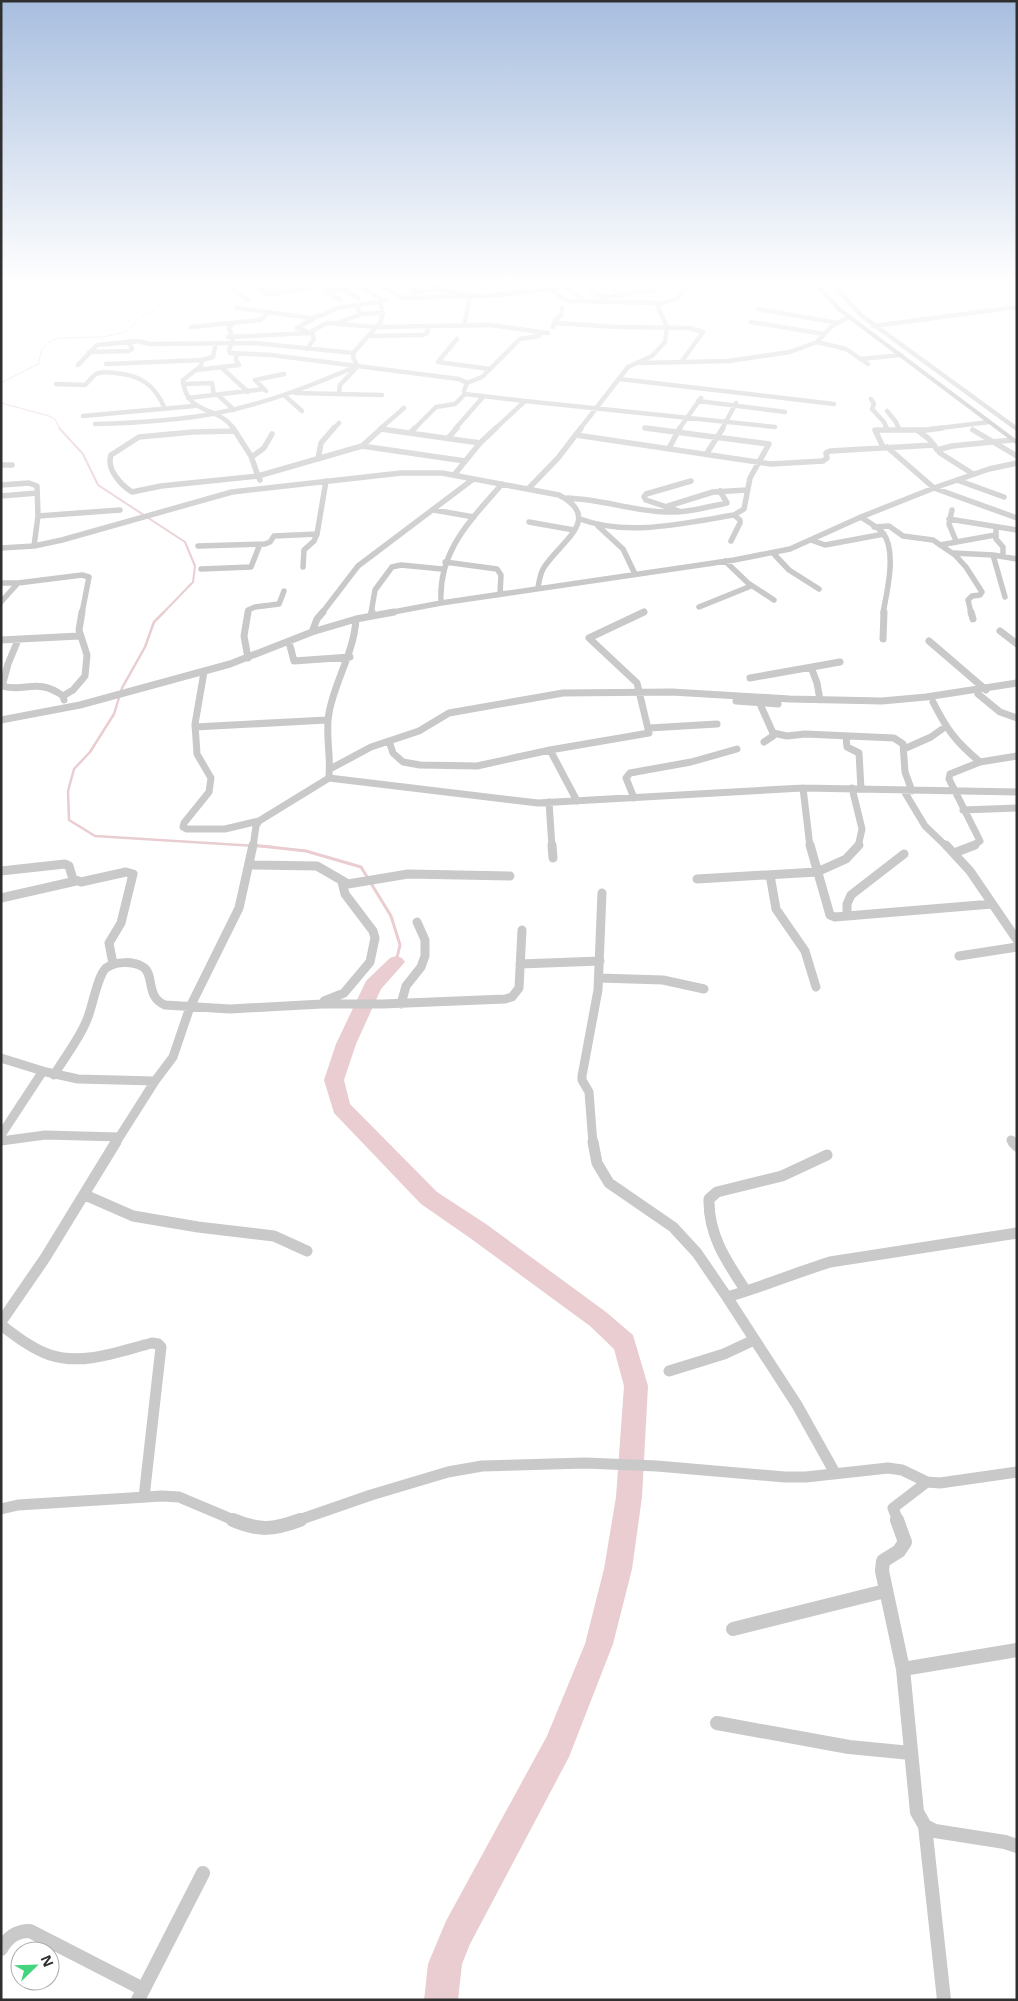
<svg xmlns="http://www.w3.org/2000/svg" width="1018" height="2001" font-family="'Open Sans',sans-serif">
	<rect width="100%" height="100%" fill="#fff"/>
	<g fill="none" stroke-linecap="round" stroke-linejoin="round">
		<path stroke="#e9cdd1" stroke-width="1" d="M 1,383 L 38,364 L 42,349 L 49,342 L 58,338 L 103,337 L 126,332 L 140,318 L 166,301 L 174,284
			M 1,403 L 49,416 L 55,419 L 60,429"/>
		<path stroke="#e9cdd1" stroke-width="2" d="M 59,428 L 83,454 L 98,485 L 185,542 L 195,566 L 193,582 L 163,613"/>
		<path stroke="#e9cdd1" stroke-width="2.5" d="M 164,612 L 154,622 L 145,647 L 122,688 L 114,714 L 90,752 L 74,769 L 68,791 L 69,820 L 95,836 L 273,847"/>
		<path stroke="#e9cdd1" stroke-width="3" d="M 252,845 L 306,851 L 361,867 L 391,916 L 400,945 L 396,962"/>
		<path fill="#e9cdd1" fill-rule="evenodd" d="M 396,956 L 402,958 L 405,962 L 381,989 L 356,1044 L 344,1080 L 350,1104 L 437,1192 L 486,1224 L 606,1312 L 633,1335 L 648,1386 L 642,1497 L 632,1569 L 613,1644 L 569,1757 L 470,1944 L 462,1964 L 458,2000 L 424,2000 L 428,1964 L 446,1921 L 547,1736 L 585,1644 L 604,1569 L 616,1497 L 624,1386 L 614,1349 L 590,1326 L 470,1238 L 421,1204 L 334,1113 L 324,1080 L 336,1044 L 366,981 L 390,958 Z"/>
		<path stroke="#c9c9c9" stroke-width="4.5" d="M 246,284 L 231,288 L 248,300
			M 251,284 L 269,295 L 331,284
			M 356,284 L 382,300 L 386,299
			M 376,284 L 404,298 L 473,296
			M 405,284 L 419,292
			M 585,284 L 605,300
			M 607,284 L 622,297
			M 668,284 L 672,286 L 687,284
			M 833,284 L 862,316 L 1017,429
			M 565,286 L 582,299
			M 547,288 L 567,301 L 659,303
			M 342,289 L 359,299
			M 260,290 L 294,284
			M 325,291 L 341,300
			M 326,291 L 358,286
			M 411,293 L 436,289
			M 602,297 L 655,290 L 648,284
			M 237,308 L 311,318 L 323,315 L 337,308 L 380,302
			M 758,309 L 838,323
			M 360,314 L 382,313
			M 235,322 L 229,328 L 233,339 L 229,350 L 230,353 L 271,355 L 459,379 L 467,383 L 464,391 L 465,394 L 525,401 L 495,429
			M 751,322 L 824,334
			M 337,323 L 359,315 L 358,305
			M 555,323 L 620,327 L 689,328 L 703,332 L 682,361
			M 464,325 L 470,297
			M 873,326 L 1017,307
			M 191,327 L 260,320 L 269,312
			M 553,327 L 555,320 L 561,315 L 562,308
			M 306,331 L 297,328 L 315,318
			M 369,336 L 423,335 L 427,333 L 429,326
			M 228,337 L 312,333
			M 457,339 L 438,362 L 490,369
			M 817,342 L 846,349 L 868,364
			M 307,349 L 314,339 L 312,331 L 327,323 L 377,327 L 490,325 L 548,333
			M 89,352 L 129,351 L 132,349 L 129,341
			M 860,359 L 901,355
			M 202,360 L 201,366 L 183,380 C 186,416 218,405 234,429
			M 640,363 L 729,361 L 790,352 L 817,342 L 832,326 L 849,317
			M 106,364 L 202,360 L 213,357 L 216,343
			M 78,365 L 97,345 L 138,341 L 150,344 L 253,343 L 354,353
			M 221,367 L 248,392
			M 197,370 L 239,365 L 236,360 L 236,354
			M 620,379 L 834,404
			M 467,383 L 482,377 L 520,339 L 539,336
			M 56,384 L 85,385 C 89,381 92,377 96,374 C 102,371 109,372 115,373 C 141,375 155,385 165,409
			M 183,384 L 212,383 L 214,395
			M 266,391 L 255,380 L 284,374
			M 295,393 L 382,395
			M 339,393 L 340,385 L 356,368
			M 218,395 L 234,410
			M 284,395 L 302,411
			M 188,398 L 264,389
			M 871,399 L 874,404 L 872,409 L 884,422 L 887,429
			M 525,401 L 775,427
			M 698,401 L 785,412
			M 887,411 L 896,422 L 899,429
			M 83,416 L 194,406
			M 95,424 C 136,423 177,421 217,413 C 265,404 310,386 355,367 L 357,365 L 353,357 L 354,352 L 380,323 L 383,314 L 380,302 L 382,300
			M 645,428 L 655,429
			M 333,429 L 339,423
			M 380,429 L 404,408
			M 381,429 L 383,429
			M 414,429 L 436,407 L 455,404 L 465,394
			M 455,429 L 483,397
			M 580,429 L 628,367 L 652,356 L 665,342 L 667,327 L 657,305 L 678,298 L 689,284
			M 679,429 L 701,398
			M 722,429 L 736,403
			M 932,429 L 989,422"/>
		<path stroke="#c9c9c9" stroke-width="5.5" d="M 233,428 L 235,431
			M 886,428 L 887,430
			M 898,428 L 899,430
			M 381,429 L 480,443
			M 917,430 L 929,439 L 940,453 L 973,474
			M 973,430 L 1017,456
			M 235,431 L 251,456 L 258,476 L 161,486 L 132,492 C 121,485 106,469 111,455 L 139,437 L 193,432 Z
			M 410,433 L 415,428
			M 576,435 L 771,464 L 823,461 L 827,458 L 826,453 L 830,451 L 934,445
			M 448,438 L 457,428
			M 362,446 L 465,461
			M 883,447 L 875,430 L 926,430 L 942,428
			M 887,447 L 934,488 L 1017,518
			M 669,448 L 680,428
			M 937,450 L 952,446 L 1012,440
			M 707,453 L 723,428
			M 253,456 L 264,448 L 272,434
			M 318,459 L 321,443 L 334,428
			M 1,465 L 12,465
			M 454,475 L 480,443 L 496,428
			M 260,480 L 258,476 L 362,446 L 382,428
			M 957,480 L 1004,497
			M 1,485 L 29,483 L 37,486 L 38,516 L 34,546
			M 528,489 L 558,458 L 581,428
			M 1,496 L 37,493
			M 567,498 C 601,499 633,511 666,512 C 687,513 707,507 727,503 L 720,491
			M 668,506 L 713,492 L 747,490
			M 434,510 L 474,517
			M 952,510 L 949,524 L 956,541
			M 679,511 L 646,500 L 644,497 L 646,494 L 691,481
			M 38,516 L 120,510
			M 861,517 C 868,522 878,527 883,533 C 897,551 887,592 883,613
			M 580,519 C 628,537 685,523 734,515 L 744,509 L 750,478 L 769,444 L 645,428
			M 949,519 L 1017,530
			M 529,522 L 574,530
			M 598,526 L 623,549 L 635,574
			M 874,527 L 889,526 L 903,536 L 933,540 L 955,555 L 966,567 L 982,592 L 980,595 L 972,596 L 968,600 L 971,613
			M 996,530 L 996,539 L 1003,547 L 1003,556
			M 811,540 L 825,545 L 884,534
			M 731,541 L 740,523 L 740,520 L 734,515
			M 940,545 L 995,535
			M 198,546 L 265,544 L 270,542 L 274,536 L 317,534 L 326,481
			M 1,548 L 34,546 L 62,540 L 232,492 L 401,473 L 442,473 L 559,495 C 605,519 558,543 543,569 C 540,575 539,581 538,588
			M 773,553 L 789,570 L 819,589
			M 953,553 L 993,555 L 1017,559
			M 993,555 L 1005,597
			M 725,561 L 748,583 L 774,600
			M 445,562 L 497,569 L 501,575 L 500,594
			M 303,567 L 304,550 L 314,541 L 317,534
			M 201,569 L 251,567 L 260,544
			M 1,583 L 18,583
			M 1,602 L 18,583 L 82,575 L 89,577 L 82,613
			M 441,603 C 438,551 470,521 502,484
			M 699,607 L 751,586
			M 248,613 L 248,610 L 255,607 L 279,604 L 284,591
			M 322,613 L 358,566 L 472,480
			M 371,613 L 375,590 L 392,567 L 401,565 L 442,569
			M 388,613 L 441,603 L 734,560 L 790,549 L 861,517 L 934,488 L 989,469 L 1017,463
			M 642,613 L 644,612"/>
		<path stroke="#c9c9c9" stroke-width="7" d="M 248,612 L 244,636 L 248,658
			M 971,612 L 973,619
			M 371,616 L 372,612
			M 356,619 L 394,612
			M 1000,631 L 1017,644
			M 312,632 L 356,619 C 354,653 335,680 329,713 C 325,733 331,754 329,775
			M 883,639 L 884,612
			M 1,640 L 79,636
			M 18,640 L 8,664 L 2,686 C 25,693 37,677 63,696 L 64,700
			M 929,641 L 986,690
			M 289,642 L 294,661 L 350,657
			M 811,667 L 817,683 L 820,700
			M 204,672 L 195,724 L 197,754 L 211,778 L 209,792 L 184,823 L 183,827 L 187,829 L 225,829 L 259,821
			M 750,678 L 840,662
			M 978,694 L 1000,712 L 1017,718
			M 63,696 L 73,690 L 85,676 L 87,655 L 79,630 L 82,612
			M 736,701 L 778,704
			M 933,702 C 947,730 956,742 980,762 L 950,774 L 949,779 L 980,841 L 971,847
			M 760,704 L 773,733 L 773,736 L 764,742
			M 1,720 L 80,705 L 230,664 L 312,632 L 317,619 L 323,612
			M 195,727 L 327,720
			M 649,728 L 717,724
			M 773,733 L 787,736 L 805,734 L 894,738 L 903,744 L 905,772 L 912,791
			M 846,737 L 847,747 L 859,753 L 861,789
			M 389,741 L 393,753 L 403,762 L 420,765 L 477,766 L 550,750 L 649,733 L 637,683 L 589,638 L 644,612
			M 904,749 L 931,737 L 945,727
			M 550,750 L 577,801
			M 980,762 L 1017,756
			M 330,769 L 371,747 L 419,731 L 449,713 L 563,693 L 672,692 L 790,699 L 882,701 L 926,697 L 1017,683
			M 803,788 L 810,847
			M 852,788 L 862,829 L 858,847
			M 904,791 L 925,826 L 947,847
			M 634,798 L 626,778 L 630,773 L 691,762 L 737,749
			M 549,802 L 552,847
			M 963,810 L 1017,808
			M 253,847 L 256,826 L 259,821 L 329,778 L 538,803 L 803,788 L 1017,792"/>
		<path stroke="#c9c9c9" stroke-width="9" d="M 552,845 L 553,858
			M 810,845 L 830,915 L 835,917 L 992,904
			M 946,845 L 970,871 L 1017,940
			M 954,853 L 975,845
			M 250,865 L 317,866 L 348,884 L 408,874 L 510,876
			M 1,871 L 65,864 L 69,866 L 73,879 L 81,882 L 126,872 L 133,874 L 121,923 L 109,943 L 113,964
			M 770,875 L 776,909 L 805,951 L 816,987
			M 697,879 L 817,872 L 846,859 L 859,845
			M 1,898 L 76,881
			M 847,916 L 847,904 L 851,895 L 904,854
			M 959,956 L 1017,947
			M 520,964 L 600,961
			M 599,978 L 663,980 L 704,989
			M 324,1001 L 344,993 L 370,962 L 375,938 L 373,931 L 345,894 L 342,882
			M 401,1004 L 406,986 L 421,967 L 425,956 L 425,940 L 417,922
			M 1,1058 L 46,1072 L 78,1079 L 155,1081
			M 54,1075 C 64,1058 78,1041 86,1022 C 92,1010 97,976 106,968 C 116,961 133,961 143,967 C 155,974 145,997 165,1005 L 230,1009 L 322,1004 L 383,1004 L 505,999 L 512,997 L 519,988 L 522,930
			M 1,1135 L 43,1071
			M 1011,1140 L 1015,1144
			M 1,1141 L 45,1135 L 119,1137
			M 115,1144 L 155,1081 L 173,1057 L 190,1007 L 239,908 L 253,845
			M 593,1144 L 589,1092 L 582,1080 L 582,1076 L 598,990 L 602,893"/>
		<path stroke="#c9c9c9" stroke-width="11" d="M 593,1142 L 597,1163 L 609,1183 L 673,1227 L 697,1253 L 727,1297
			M 1013,1142 L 1017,1146
			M 85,1195 L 133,1216 L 198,1227 L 274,1236 L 307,1251
			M 746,1291 C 727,1262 708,1235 709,1199 L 717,1192 L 782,1176 L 827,1155
			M 1,1322 L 45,1258 L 116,1142
			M 1,1325 C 16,1336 32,1349 50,1355 C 84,1366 120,1351 152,1343 L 158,1344 L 161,1347 L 144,1497
			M 669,1371 L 724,1354 L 754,1340
			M 835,1473 L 797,1405 L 727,1297 C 762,1287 795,1273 830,1262 L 1017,1233
			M 1,1509 L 18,1505 L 162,1496 L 179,1497 L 236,1521
			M 296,1521 L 371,1495 L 448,1472 L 482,1466 L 585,1463 L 657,1466 L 785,1477 L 806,1477 L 888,1468 L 902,1470 L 927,1482 L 940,1483 L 1017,1472
			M 898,1521 L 893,1508 L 927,1482"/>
		<path stroke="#c9c9c9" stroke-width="14" d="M 233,1520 C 259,1531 273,1530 300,1520
			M 897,1520 L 905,1542 L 899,1551 L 883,1561 L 882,1571 L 903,1669 L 917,1812 L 925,1826 L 935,1831 L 1005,1842 L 1017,1846
			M 733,1629 L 885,1591
			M 903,1669 L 1017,1650
			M 717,1723 L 849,1747 L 911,1753
			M 925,1826 L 944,2000
			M 1,1949 C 8,1937 16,1931 30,1931 L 143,1989
			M 138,2000 L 203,1873"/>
		<path fill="#b9b9b9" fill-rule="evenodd" d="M 423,284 L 431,284 L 462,292 L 482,294 L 585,284 C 576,288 564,288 554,290 C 514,296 460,307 423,284 Z
			M 813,284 L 819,284 L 842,309 L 1017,440 L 1017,445 L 838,311 Z"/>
	</g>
	<linearGradient id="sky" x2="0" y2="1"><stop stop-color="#a8bedf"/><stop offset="0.5" stop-color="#fff"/><stop offset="1" stop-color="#fff" stop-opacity="0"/></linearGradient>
	<rect width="1018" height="564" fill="url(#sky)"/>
	<rect width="1018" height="2001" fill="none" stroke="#2f2f2f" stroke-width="5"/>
	<g transform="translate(35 1966) rotate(67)"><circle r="24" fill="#ffffff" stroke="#acacac"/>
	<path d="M0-4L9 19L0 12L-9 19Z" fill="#44d47e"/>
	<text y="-8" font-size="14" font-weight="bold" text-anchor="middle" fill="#2f2f2f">N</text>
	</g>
</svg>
